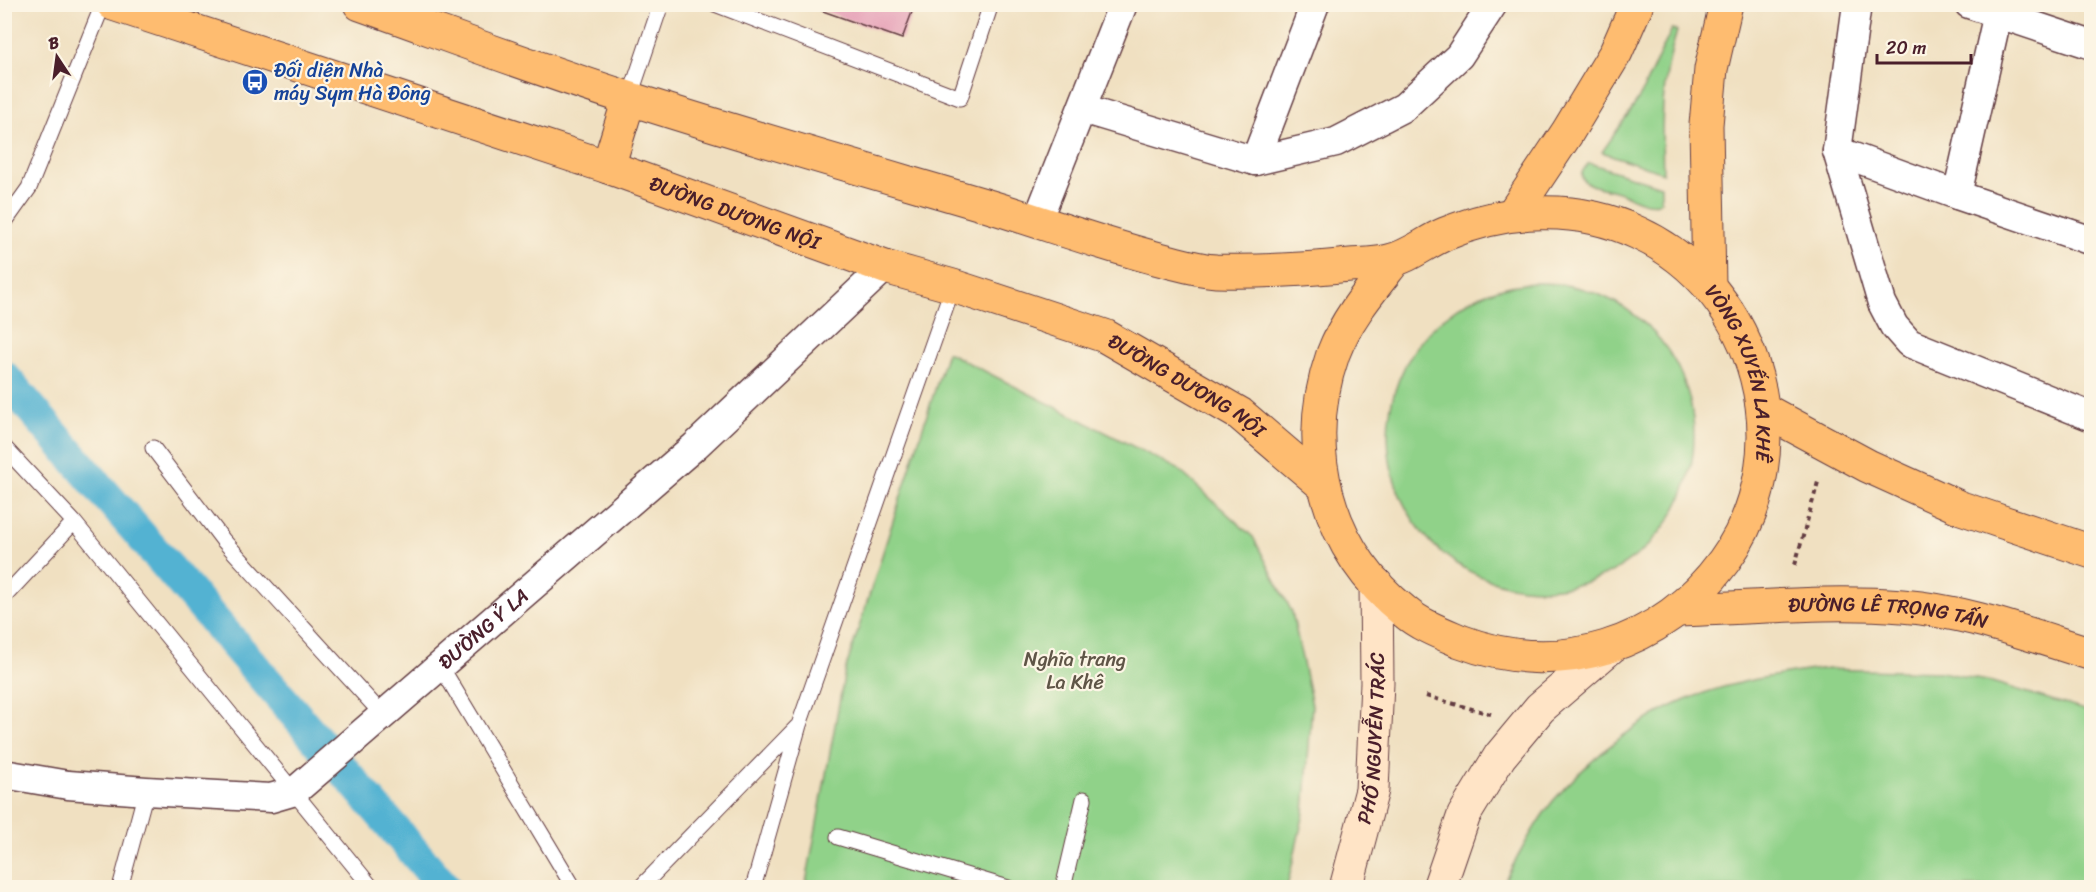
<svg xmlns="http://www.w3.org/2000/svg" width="2096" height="892" font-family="Sriracha,sans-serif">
	<rect width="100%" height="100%" fill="#fcf5e5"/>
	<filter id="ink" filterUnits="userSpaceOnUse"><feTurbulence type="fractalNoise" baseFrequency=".0167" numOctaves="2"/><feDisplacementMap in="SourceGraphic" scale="12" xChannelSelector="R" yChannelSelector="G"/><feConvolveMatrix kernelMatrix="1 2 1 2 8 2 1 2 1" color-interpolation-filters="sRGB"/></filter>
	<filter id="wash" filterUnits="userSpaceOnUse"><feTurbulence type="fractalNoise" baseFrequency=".008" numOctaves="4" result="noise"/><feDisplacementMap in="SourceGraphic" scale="24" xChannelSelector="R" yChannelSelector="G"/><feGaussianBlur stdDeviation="1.35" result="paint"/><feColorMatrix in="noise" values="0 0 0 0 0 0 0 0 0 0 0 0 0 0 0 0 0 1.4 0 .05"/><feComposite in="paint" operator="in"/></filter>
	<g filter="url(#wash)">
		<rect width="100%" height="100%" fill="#f0e0c1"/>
		<path fill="#90d289" stroke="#6d785a" stroke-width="1.5" d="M 1672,29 L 1677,31 C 1661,81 1661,122 1663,173 L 1602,152 L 1638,100 Z
			M 1589,163 L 1661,186 L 1661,200 L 1658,203 C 1644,206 1631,196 1618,192 C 1603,187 1566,186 1589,163 Z
			M1388 436a153 153 0 1 1 306 0a153 153 0 1 1-306 0Z
			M 947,352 L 1178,469 L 1253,537 L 1292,612 L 1312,705 L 1304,813 L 1287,887 L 805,888 L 845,671 Z
			M 1820,669 L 1941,672 L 1992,682 L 2091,712 L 2091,887 L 1501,887 C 1517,859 1532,827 1553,801 C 1583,766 1628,727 1670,707 C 1716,684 1770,676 1820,669 Z"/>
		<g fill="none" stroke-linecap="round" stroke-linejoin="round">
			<path stroke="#53b2d2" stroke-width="33" d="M 4,377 L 445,888"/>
		</g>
		<g id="blocks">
			<path fill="#e59db5" d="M 803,4 L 915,4 L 902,39 Z"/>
		</g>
	</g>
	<g filter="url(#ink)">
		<use href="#blocks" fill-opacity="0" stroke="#633c42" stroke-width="1.5"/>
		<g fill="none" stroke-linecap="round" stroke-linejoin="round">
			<defs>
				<path id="service" d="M 715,4 L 960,98 L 991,4
					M 629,99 L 661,4
					M 4,223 L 29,188 L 103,4
					M 4,447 L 74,522 L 372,888
					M 153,448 L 223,540 L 382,714
					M 4,597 L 74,522
					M 440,665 L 574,888
					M 838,837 L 1008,888
					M 120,888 L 146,791
					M 640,888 L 797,727
					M 753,888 L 799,725 L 953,286
					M 1063,888 L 1084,799"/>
				<g id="minor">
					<path d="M 1857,4 L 1837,151 L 1882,303 L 1894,326 L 1909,343 L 2092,417"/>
					<path d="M 1969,4 L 2092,45"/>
					<path d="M 1082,109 L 1255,161 L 1336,142 L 1404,107 L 1459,56 L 1493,4"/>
					<path d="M 1837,151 L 1957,195 L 2092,241"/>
					<path d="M 1255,161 L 1315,4"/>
					<path d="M 1957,195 L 2000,4"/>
					<path d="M 1037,221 L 1123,4"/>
					<path id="s1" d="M 4,774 L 68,785 L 146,791 L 271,798 L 295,791 L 695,446 L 885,267"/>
				</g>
				<g id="secondary">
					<path id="s2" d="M 1346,888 L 1372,790 L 1377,683 L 1376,584"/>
					<path d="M 1439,888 L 1464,815 L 1500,756 L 1540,708 L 1613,645"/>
				</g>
				<g id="primary">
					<path id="s3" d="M 113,4 L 608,167 L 885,267 L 953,286 L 1105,336 L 1240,414 L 1323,485"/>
					<path id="s4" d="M 360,4 C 450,36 540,70 631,99 C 749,137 869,171 988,206 C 1048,224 1106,246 1167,261 C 1183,265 1199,270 1216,271 C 1257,272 1298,270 1340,266 C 1356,264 1374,265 1389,261 C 1409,257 1426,242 1445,234 C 1507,208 1576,204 1638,233 C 1760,289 1803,452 1724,561 C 1662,646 1559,679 1460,641 C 1441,633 1420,625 1405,612 C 1326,549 1300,448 1333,354 C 1346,319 1371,290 1394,261"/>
					<path d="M 608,167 L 629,99"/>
					<path d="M 1513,214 L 1567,133 L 1616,52 L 1637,4"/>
					<path d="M 1709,286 L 1706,125 L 1711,69 L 1726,4"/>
					<path d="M 1764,410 L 1868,466 L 1961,508 L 2092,552"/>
					<path id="s5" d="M 1679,610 C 1753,608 1828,600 1902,606 C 1967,611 2030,635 2092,654"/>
				</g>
			</defs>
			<use href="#service" stroke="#633c42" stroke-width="17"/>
			<use href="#minor" stroke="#633c42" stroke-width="31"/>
			<use href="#secondary" stroke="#633c42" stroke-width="35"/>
			<use href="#primary" stroke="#633c42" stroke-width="35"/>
			<path stroke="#633c42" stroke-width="4" stroke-dasharray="4.5 4.5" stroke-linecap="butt" d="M 1795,565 L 1818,482
				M 1426,696 L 1494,715"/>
			<use href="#service" stroke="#fff" stroke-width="15"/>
			<use href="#minor" stroke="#fff" stroke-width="28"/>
			<use href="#secondary" stroke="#ffe4c6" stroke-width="33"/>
			<use href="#primary" stroke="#febc70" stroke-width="33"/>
		</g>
	</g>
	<defs>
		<symbol id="bus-disc" viewBox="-11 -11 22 22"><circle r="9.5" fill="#1a4fb4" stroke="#fcf5e5"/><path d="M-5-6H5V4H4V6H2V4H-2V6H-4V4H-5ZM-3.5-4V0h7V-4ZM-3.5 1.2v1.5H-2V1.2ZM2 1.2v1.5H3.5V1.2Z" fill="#fff"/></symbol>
	</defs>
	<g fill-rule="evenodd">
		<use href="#bus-disc" x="240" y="67" width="30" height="30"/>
	</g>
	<g text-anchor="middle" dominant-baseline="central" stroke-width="4.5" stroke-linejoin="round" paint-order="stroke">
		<g font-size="20" fill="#164399" stroke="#fcf5e5" text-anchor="start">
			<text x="274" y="70">Đối diện Nhà<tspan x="274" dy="23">máy Sym Hà Đông</tspan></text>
		</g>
		<g font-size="20" fill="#4a1f2b" stroke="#fcf5e5">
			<text stroke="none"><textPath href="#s3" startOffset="656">ĐƯỜNG DƯƠNG NỘI</textPath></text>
			<text stroke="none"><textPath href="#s4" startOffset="1516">VÒNG XUYẾN LA KHÊ</textPath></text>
			<text stroke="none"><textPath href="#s3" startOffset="1142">ĐƯỜNG DƯƠNG NỘI</textPath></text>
			<text stroke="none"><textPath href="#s5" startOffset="210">ĐƯỜNG LÊ TRỌNG TẤN</textPath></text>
			<text stroke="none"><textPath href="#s1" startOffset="542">ĐƯỜNG Ỷ LA</textPath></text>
			<text stroke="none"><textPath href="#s2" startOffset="153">PHỐ NGUYỄN TRÁC</textPath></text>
		</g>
		<g font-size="20" fill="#5f5547" stroke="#fcf5e5">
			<text x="1075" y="659">Nghĩa trang<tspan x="1075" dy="23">La Khê</tspan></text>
		</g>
	</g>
	<rect width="2096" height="892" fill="none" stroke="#fcf5e5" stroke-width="24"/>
	<g transform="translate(57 57) rotate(347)" stroke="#fcf5e5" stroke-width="4.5" paint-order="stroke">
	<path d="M0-4.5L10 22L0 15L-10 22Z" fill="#4a1f2b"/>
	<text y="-9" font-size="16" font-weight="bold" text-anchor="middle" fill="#4a1f2b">B</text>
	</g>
	<path d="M1877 54v9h94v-9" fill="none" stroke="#4a1f2b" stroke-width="3"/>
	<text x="1886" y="54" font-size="18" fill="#4a1f2b" stroke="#fcf5e5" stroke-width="4.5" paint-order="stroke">20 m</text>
</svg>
